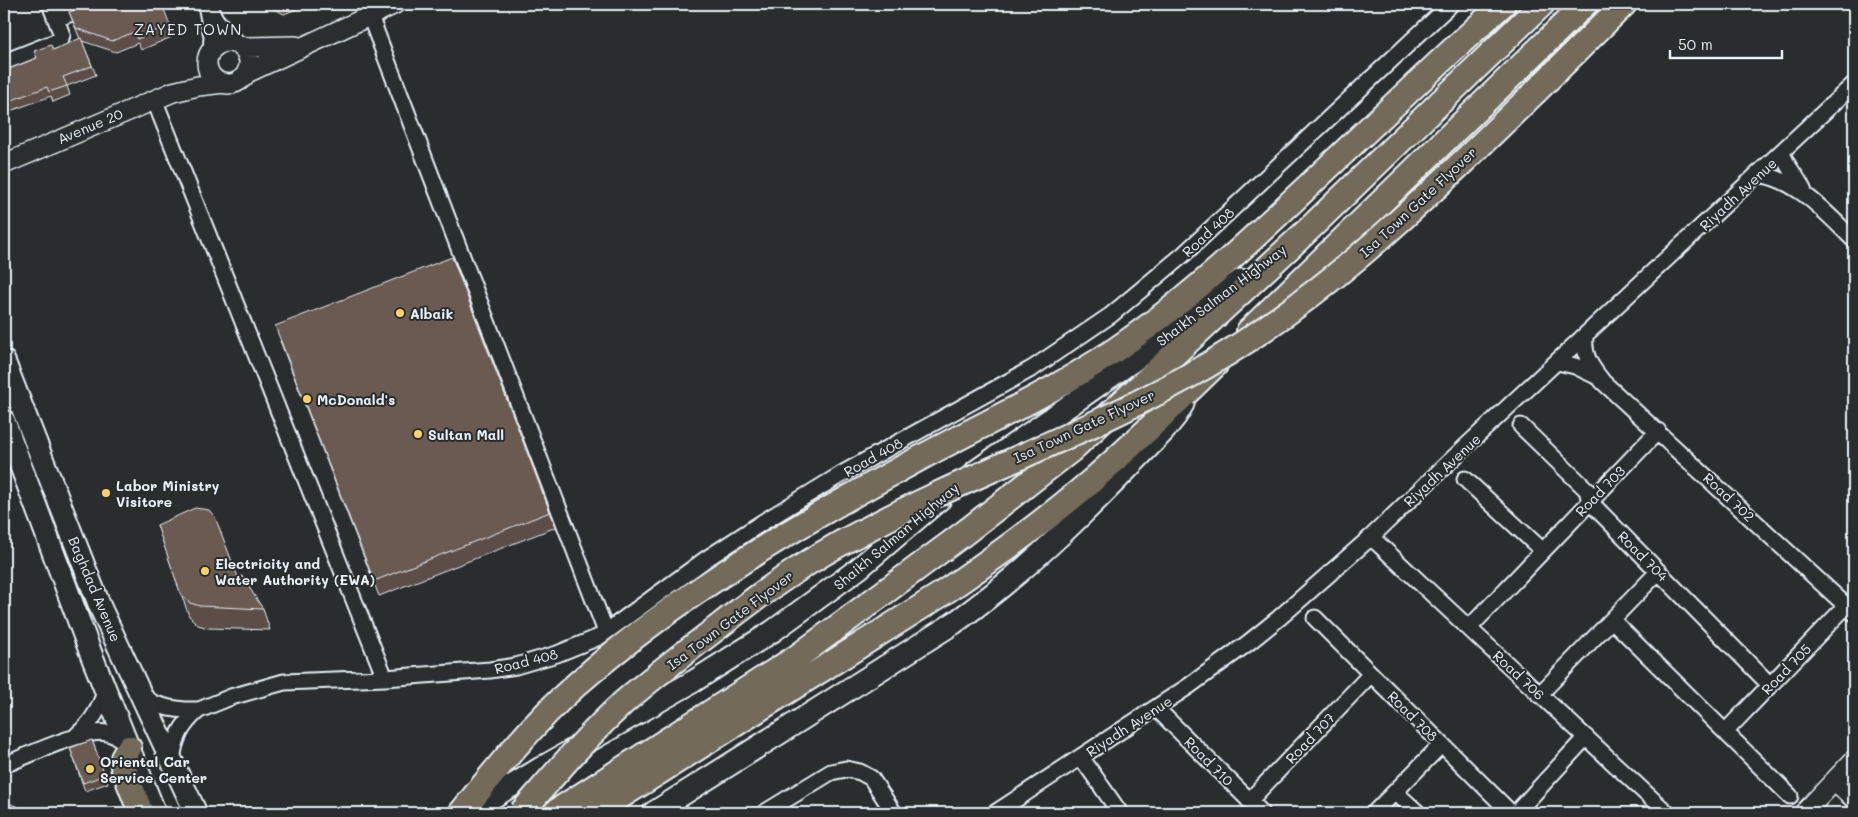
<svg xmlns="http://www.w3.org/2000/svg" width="1858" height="817" font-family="Mali,sans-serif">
	<rect width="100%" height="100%" fill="#2a2d2e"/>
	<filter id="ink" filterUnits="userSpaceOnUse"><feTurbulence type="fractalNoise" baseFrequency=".02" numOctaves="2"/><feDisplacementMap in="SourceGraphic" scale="10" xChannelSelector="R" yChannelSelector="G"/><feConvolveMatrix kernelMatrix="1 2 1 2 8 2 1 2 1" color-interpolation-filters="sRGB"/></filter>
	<g filter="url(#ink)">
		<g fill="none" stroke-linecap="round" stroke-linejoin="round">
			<defs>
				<path id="minor" d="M 207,4 L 216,20 L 238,44
					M 207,10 L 212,37 L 211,50
					M 370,16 L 606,632
					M 56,19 L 95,4
					M 4,62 L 60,40 L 62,35 L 50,4
					M 154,99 L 385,678
					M 1782,152 C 1787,170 1799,177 1804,192
					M 1759,174 C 1798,180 1826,213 1854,240
					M 1585,337 C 1583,356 1591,367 1603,382 L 1854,613
					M 1558,362 L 1575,366 L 1596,376
					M 1521,426 L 1587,490 L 1590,502 L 1770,685
					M 1465,479 L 1543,551
					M 1371,537 L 1667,813
					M 1315,618 L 1511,813
					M 1612,620 L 1790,796
					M 1469,628 L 1658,431
					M 1539,695 L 1658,572
					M 142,696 L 155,704 L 169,708 L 184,710 L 199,710 L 231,697 L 284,682 L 385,678 L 490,670 L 516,666 L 557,654 L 599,637 L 706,559 L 763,522 L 845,472 L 1033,368 L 1111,315 L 1184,254 L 1451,4
					M 1156,708 L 1262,813
					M 1725,732 L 1846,606
					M 77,735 C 93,721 99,710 106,689
					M 1081,757 L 1120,813
					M 172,762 C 174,739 182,724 199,710
					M 4,765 C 27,756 85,728 107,733 C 115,734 121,739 128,744
					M 1833,782 L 1854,801
					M 1395,792 L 1418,813
					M 1249,801 L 1371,674
					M 764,813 L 831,772 L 846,769 L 860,772 L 871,778 L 894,813
					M 995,813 L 1189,686 L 1248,643 L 1279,618 L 1371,537 L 1448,463 L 1854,84
					M 1374,813 L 1441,745
					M 1516,813 L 1586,737"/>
				<path id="tertiary" d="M207 63a21 21 0 1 1 42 0a21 21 0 1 1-42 0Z
					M 243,47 L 296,46
					M 247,73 L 395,4
					M 4,164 L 173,92 L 198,86 L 224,83
					M 1804,813 L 1854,760"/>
				<path id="secondary" d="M 4,361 L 101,609 L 196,813
					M 4,421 L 93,659 L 155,813
					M 976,471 L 1130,363 L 1241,280
					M 467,813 L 541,768 L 694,681 L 773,631 L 858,569 L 940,499
					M 653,813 L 954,623 C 1032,568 1098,500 1164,431 L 1176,416 L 1183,404"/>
				<path id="primary" d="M 1536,91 L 1624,4
					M 1249,331 L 1585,4
					M 129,748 L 123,758 L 123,767 L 141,813
					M 461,813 C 496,769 535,721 577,684 C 679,594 802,522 922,457 C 993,419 1066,386 1131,339 C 1193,295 1248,243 1303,191 C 1370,128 1435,65 1503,4
					M 554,813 L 797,657 L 963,534 L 1071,450 L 1308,230 L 1542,4
					M 594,813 L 940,595 C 990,561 1040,525 1087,485 C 1131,447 1173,406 1215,365"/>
			</defs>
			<use href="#minor" stroke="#e8f1f8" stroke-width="19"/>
			<use href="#tertiary" stroke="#e8f1f8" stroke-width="22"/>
			<use href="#secondary" stroke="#e8f1f8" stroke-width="25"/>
			<use href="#primary" stroke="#e8f1f8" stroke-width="28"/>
			<use href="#minor" stroke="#2a2d2e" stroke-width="15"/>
			<use href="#tertiary" stroke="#2a2d2e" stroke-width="19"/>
			<use href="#secondary" stroke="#2a2d2e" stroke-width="21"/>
			<use href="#primary" stroke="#736b5a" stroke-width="24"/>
			<defs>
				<path id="primary-bridge" d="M 521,813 C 554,775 587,736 624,702 C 653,677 683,654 713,631 C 760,594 807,560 860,533 C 966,476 1080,436 1185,378 C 1319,305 1427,197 1536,91"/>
			</defs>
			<use href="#primary-bridge" stroke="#e8f1f8" stroke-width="28" stroke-linecap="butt"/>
			<use href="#primary-bridge" stroke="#736b5a" stroke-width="24"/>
		</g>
		<path fill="#5b4d46" stroke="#e8f1f8" d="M 264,4 L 307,4 L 307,5 L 284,14 Z
			M 69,12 L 170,25 L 174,36 L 141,50 L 138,43 L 116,52 L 82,41 L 96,75 L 67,86 L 70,95 L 53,102 L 51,96 L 5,113 L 4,110 L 4,71 L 37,58 L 53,50 L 80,39 Z
			M 280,341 L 550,512 L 556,527 L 379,596 Z
			M 157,525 L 238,577 L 263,609 L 270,630 L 208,628 L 198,625 L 189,616 Z
			M 92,740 L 108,783 L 85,791 L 70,748 Z"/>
		<path fill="#6a5a51" stroke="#e8f1f8" d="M 89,4 L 162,4 L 170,25 L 137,39 L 134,32 L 112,41 L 76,28 L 69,12 Z
			M 81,38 L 92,66 L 63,77 L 67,86 L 49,92 L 47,87 L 4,103 L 4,71 L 37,58 L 34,51 L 51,45 L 53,50 Z
			M 452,257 L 550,512 L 374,581 L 275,326 Z
			M 195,508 L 209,510 L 215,517 L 238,577 L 242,576 L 263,609 L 200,606 L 190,603 L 181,595 L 157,525 Z
			M 92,740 L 105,775 L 83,783 L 70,748 Z
			M 4,801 L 32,813 L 4,813 Z"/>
	</g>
	<g fill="#ffd166" stroke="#2a2d2e" stroke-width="2">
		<circle cx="400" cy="313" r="5"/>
		<circle cx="307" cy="399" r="5"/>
		<circle cx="418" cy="434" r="5"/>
		<circle cx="106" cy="493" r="5"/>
		<circle cx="205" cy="571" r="5"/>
		<circle cx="90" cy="769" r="5"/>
	</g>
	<g text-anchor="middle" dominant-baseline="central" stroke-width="4" stroke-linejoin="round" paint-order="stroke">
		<g font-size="14" fill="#e8f1f8" stroke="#2a2d2e">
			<text transform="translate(90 126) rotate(-23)">Avenue 20</text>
			<text transform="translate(1738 194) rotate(-43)">Riyadh Avenue</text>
			<text transform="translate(1418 202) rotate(-43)">Isa Town Gate Flyover</text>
			<text transform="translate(1208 232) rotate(-43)">Road 408</text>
			<text transform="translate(1221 295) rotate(-37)">Shaikh Salman Highway</text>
			<text transform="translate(1084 426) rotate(-25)">Isa Town Gate Flyover</text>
			<text transform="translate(873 457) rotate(-29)">Road 408</text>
			<text transform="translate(1442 470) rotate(-43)">Riyadh Avenue</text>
			<text transform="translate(1600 491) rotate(-46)">Road 703</text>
			<text transform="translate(1729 497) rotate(43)">Road 702</text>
			<text transform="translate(896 536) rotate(-40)">Shaikh Salman Highway</text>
			<text transform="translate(1643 556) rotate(45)">Road 704</text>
			<text transform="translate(95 589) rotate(67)">Baghdad Avenue</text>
			<text transform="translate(730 620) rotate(-37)">Isa Town Gate Flyover</text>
			<text transform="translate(526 661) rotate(-14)">Road 408</text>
			<text transform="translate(1786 669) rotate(-46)">Road 705</text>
			<text transform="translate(1519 675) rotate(43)">Road 706</text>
			<text transform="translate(1413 716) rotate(45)">Road 708</text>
			<text transform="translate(1129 726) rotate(-33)">Riyadh Avenue</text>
			<text transform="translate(1310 738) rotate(-46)">Road 707</text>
			<text transform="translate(1209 761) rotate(45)">Road 710</text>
		</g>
		<g font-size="14" font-weight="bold" fill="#e8f1f8" stroke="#2a2d2e" text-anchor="start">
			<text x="410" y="313">Albaik</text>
			<text x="317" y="399">McDonald's</text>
			<text x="428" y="434">Sultan Mall</text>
			<text x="116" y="485">Labor Ministry<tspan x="116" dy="16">Visitore</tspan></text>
			<text x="215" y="563">Electricity and<tspan x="215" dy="16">Water Authority (EWA)</tspan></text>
			<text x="100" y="761">Oriental Car<tspan x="100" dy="16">Service Center</tspan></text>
		</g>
		<g font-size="15" letter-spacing="1" fill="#e8f1f8" stroke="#2a2d2e">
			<text x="188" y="29">ZAYED TOWN</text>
		</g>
	</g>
	<rect width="1858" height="817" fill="none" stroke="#2a2d2e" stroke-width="20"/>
	<rect x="10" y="10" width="1838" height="797" fill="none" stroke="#e8f1f8" stroke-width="2" filter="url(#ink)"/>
	<path d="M1670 50v8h112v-8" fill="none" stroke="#e8f1f8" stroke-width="2.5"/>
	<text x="1678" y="50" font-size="15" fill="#e8f1f8" stroke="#2a2d2e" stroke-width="4" paint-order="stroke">50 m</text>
</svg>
